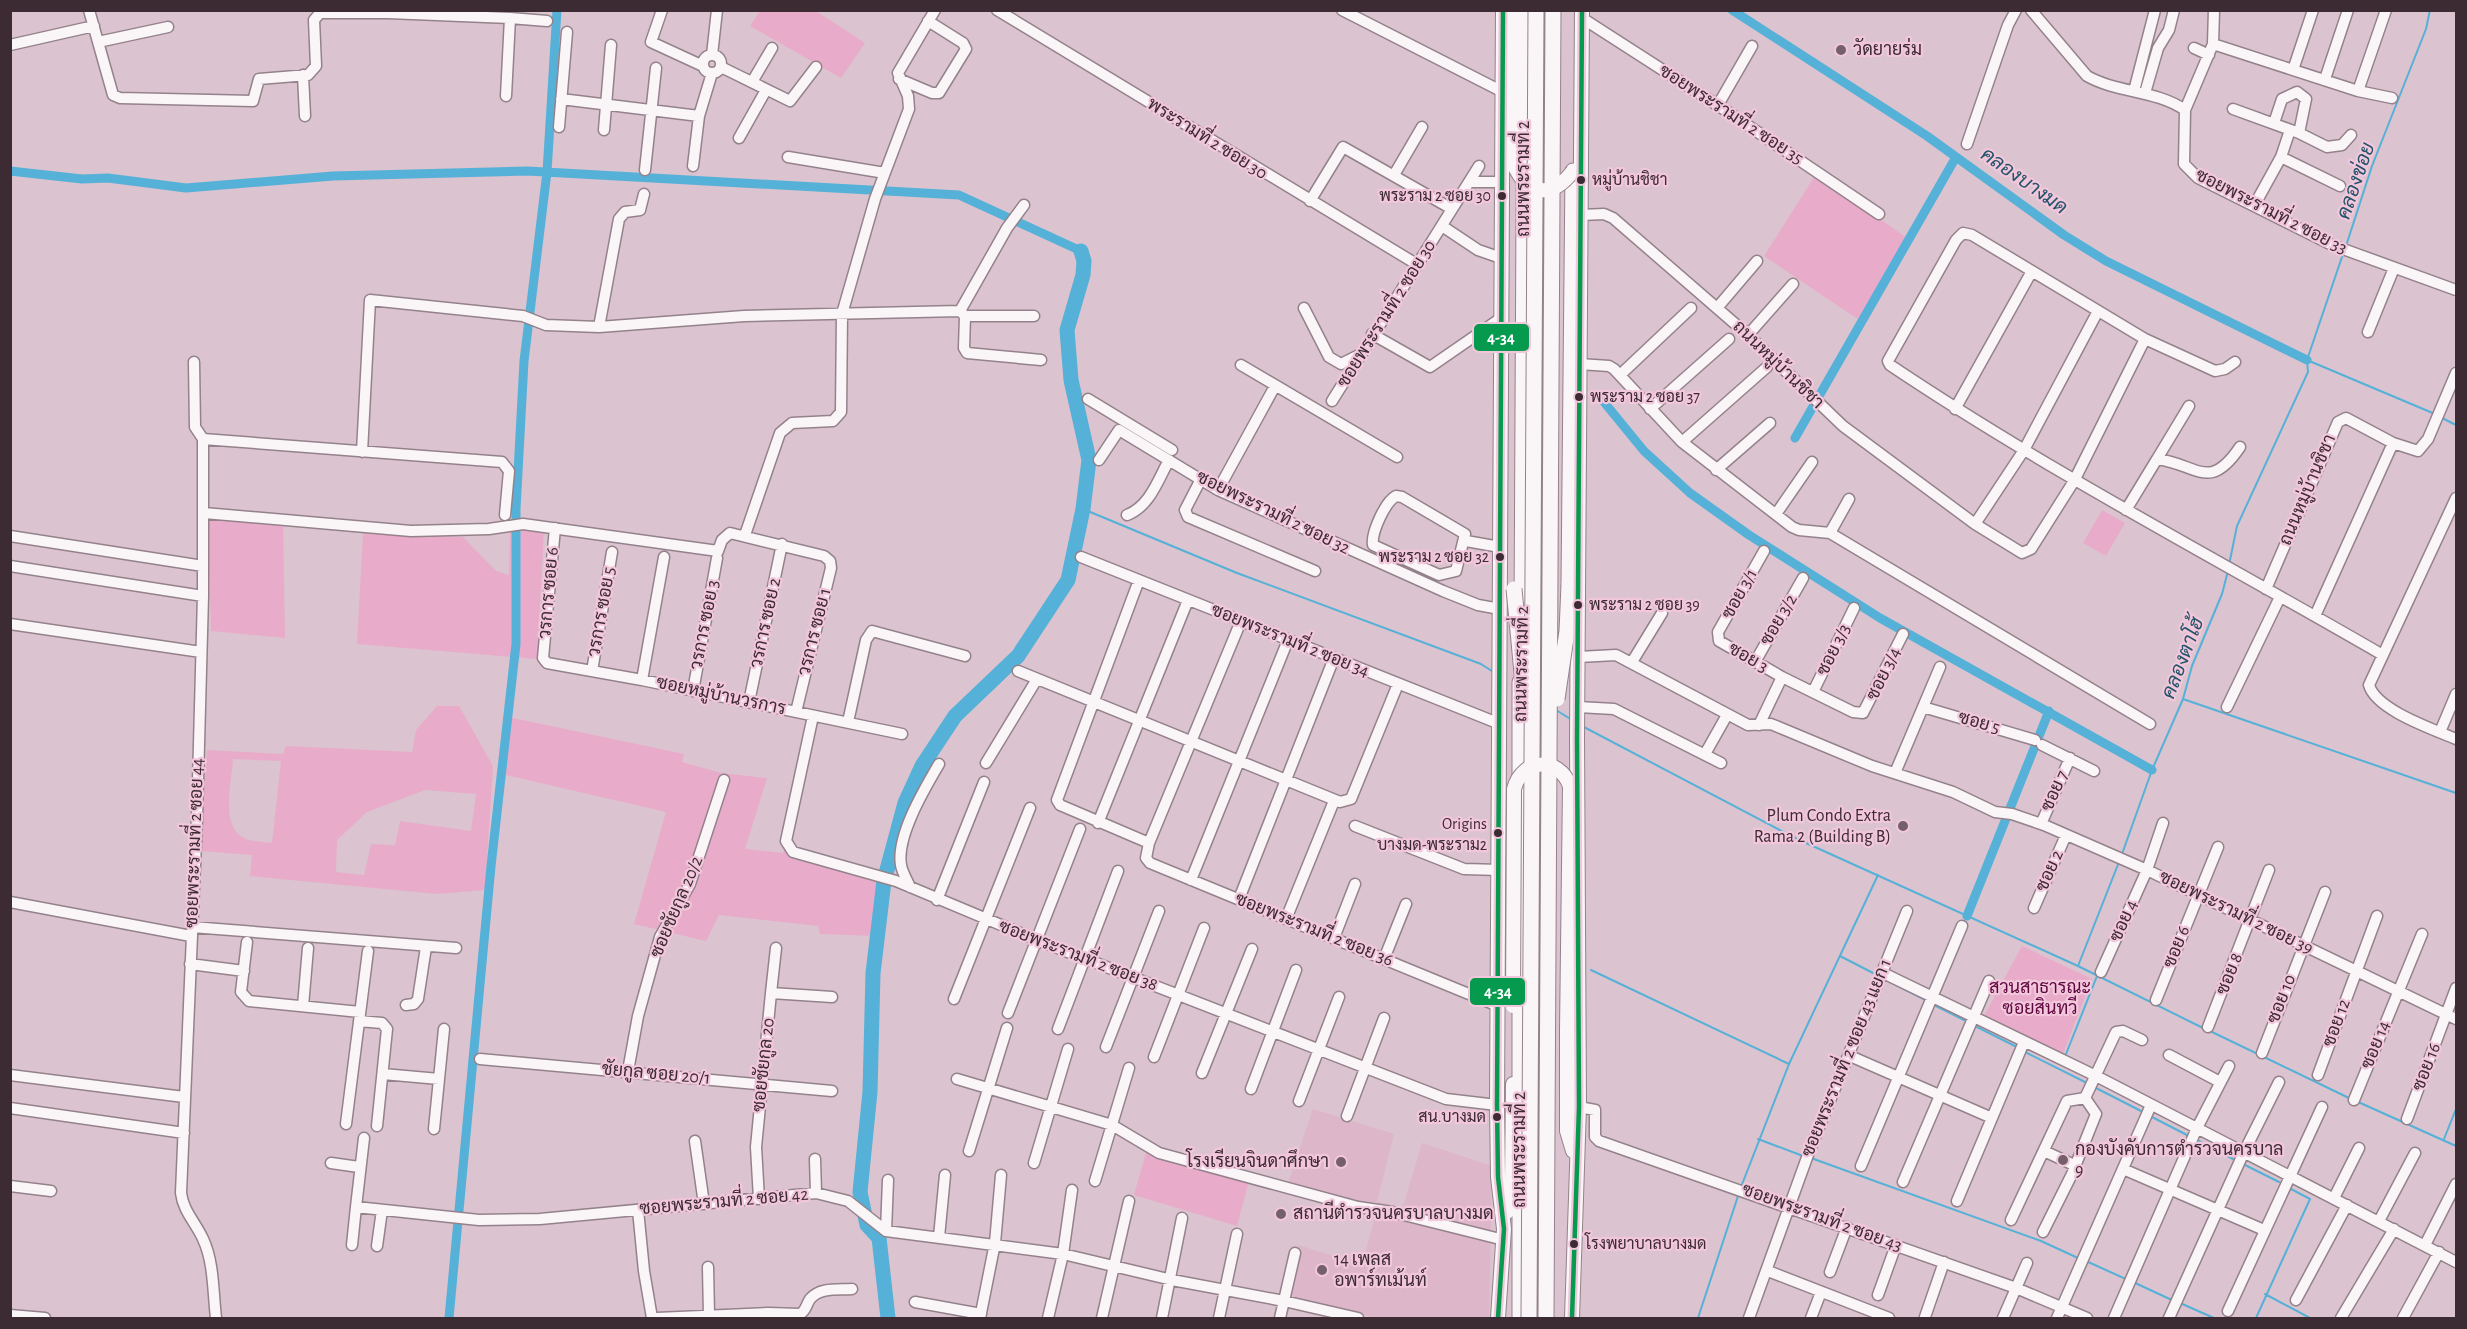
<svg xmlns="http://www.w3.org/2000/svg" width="2467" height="1329" font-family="'Alegreya Sans',Sarabun,sans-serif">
	<rect width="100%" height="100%" fill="#dbc3cf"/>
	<path fill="#ddb6c9" d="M 1313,1109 L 1394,1134 L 1377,1202 L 1403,1207 L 1422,1143 L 1492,1166 L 1489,1318 L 1376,1318 L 1287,1297 L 1298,1245 L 1362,1265 L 1376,1213 L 1377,1202 L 1362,1201 L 1288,1183 Z"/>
	<path fill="#e8acca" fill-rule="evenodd" d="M 760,11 L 816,11 L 865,43 L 841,78 L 750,26 Z
		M 1816,174 L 1907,238 L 1859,320 L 1764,256 Z
		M 2102,510 L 2125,523 L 2106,556 L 2083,543 Z
		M 208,518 L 283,524 L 285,638 L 211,631 Z
		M 510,529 L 544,530 L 537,659 L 357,644 L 363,533 L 463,537 L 496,571 L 509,575 Z
		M 437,706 L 459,706 L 493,766 L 485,890 L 437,894 L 250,876 L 252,855 L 200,851 L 207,750 L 283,754 L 286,746 L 412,752 L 416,730 ZM 233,759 L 281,761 L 272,843 C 265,842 256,842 249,840 C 218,831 232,783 233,759 ZM 425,790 L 476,794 L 471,831 L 400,821 L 395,845 L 371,844 L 364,875 L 336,872 L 337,840 L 367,812 Z
		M 508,717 L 684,754 L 682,762 L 721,773 L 767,778 L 745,849 L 783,853 L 785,846 L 878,883 L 877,936 L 820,934 L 818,926 L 719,915 L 706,941 L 634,924 L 666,812 L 506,775 Z
		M 2022,946 L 2092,979 L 2063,1054 L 1984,1016 Z
		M 1146,1153 L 1249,1181 L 1237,1226 L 1134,1195 Z"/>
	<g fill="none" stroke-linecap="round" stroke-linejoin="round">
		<path stroke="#55b1d7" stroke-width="2" d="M 2346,246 L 2372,166 L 2426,29 L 2430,10
			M 2307,360 L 2435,414
			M 2442,418 L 2456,425
			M 1083,509 L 1237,573 L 1481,664 L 1495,673
			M 2229,565 L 2237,526 L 2308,372 L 2307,360 L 2343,254
			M 2183,699 L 2456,793
			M 1556,710 L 1572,720
			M 1582,726 L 1795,838 L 2078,966 L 2205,1029
			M 2122,854 L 2152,770 L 2183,699 L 2192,666 L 2222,594 L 2228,571
			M 1840,956 L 1873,973
			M 2078,966 L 2119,862
			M 1591,970 L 1789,1064
			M 1896,985 L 1924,999
			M 1936,1006 L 1964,1020
			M 1977,1027 L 2015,1046
			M 2210,1031 L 2351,1099
			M 2027,1053 L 2089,1084
			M 2066,1054 L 2097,976
			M 2094,1087 L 2145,1113
			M 2356,1101 L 2456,1146
			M 2150,1116 L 2187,1135
			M 1758,1139 L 1803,1156
			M 2444,1139 L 2456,1109
			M 2199,1141 L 2233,1159
			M 1811,1158 L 2041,1241 L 2078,1258
			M 2245,1165 L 2279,1182
			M 1741,1187 L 1789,1064 L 1878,875
			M 2086,1261 L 2128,1280
			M 2133,1282 L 2174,1301
			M 2265,1294 L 2310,1318
			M 2180,1303 L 2214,1318
			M 1698,1318 L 1739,1193
			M 2256,1318 L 2310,1199 L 2291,1189"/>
		<path stroke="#55b1d7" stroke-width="9" d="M 1732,10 L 1927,136 L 2064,235 L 2106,261 L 2307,360
			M 10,171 L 82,179 L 108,178 L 186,188 L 333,176 L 527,171 L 959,195 L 1081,251
			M 1599,396 L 1644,451 L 1690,493 L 1749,535 L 1880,618 L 2152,770
			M 1795,438 L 1956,157
			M 1967,916 L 2049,711
			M 449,1318 L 491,866 L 516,644 L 516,509 L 524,361 L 547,172 L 557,10"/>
		<path stroke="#55b1d7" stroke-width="15" d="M 888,1318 L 879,1238 L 867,1225 L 860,1192 L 870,1092 L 873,973 L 884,881 L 905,803 L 922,766 L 955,716 L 1018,656 L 1068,580 L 1083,509 L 1089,460 L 1071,380 L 1067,330 L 1083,275 L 1084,261 L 1081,251"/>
		<defs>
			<path id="minor" d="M 89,10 L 113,95 L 120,98 L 253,101 L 259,79 L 308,75 L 316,66 L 314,20 L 320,13 L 388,13 L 388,10
				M 662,10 L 651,42 L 703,66
				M 997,10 L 1418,265
				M 1342,10 L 1503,92
				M 2031,10 L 2087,76 C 2117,93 2156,90 2185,110 L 2184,164 L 2198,178 L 2332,245 L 2456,290
				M 388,13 L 510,18 L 506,96
				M 510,18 L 547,21
				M 1582,18 L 1728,112 L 1879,214
				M 98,42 L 168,27
				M 2213,44 L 2214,10
				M 10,45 L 94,26
				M 2194,48 L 2209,55
				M703 64a9 9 0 1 1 18 0a9 9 0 1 1-18 0Z
				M 712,55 L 717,10
				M 721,67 L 790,101 L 816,67
				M 2293,70 L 2313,10
				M 303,75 L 305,116
				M 899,79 L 932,93 L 939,93 L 966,49 L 963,43 L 928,21
				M 2325,79 L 2348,10
				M 752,82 L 772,48
				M 2134,91 L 2155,10
				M 2358,91 L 2386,10
				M 2145,93 L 2158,48 L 2169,30 L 2174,10
				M 561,99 L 699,116
				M 1718,105 L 1752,46
				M 2233,109 L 2299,133 L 2327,147 L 2342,145 L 2351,135
				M 2185,110 L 2213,44 L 2358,91 L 2392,98
				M 2274,123 L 2282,99 L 2297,92 L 2306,99 L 2299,133
				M 559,127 L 567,32
				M 604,130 L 611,45
				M 739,138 L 766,90
				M 1967,144 L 2008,25 L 2016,10
				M 788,157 L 885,173
				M 2281,157 L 2340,186
				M 693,166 L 699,116 L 712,73
				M 645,170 L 656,68
				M 1394,175 L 1422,127
				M 1469,182 L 1502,182
				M 1310,201 L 1343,147 L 1452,209
				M 2254,206 L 2281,157 L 2290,130
				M 1581,215 L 1604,214 L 1613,218 L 1748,335 L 1843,426 L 1975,524 L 2022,553 L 2031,549 L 2074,481 L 2145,339
				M 1442,226 L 1478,250 L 1501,258
				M 1304,308 L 1329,357 L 1341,364 L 1359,355
				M 1717,308 L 1757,261
				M 960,311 L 1007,228 L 1024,205
				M 965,316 L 964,348 L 967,353 L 1041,360
				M 599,327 L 619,219 L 625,212 L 640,210 L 644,194
				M 2368,332 L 2394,268
				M 1372,334 L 1430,367 L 1501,318
				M 1748,335 L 1793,284
				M 194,362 L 195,427 L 203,439 L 203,596 L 197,818 L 181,1193 C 183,1211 196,1223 203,1239 C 214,1262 213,1293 216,1318
				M 2235,362 L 2225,369 L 2215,371 L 2145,339 L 1972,235 L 1963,233 L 1956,240 L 1888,361 L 1890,365 C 2048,471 2217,559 2381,654
				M 1579,364 L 1609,366 L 1614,369 L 1682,442 L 1792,527 L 1799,530 L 1830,533 L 2150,724
				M 1241,365 L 1397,457
				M 1620,375 L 1691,308
				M 1088,399 L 1172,450
				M 1332,401 L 1479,166
				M 1650,409 L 1729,339
				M 1955,409 L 2032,271
				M 203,439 L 502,462 L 509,471 L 505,515
				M 1682,442 L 1767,367
				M 362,452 L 370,300 L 523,316 L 546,325 L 599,327 L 744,316 L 960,311 L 965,316 L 1034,316
				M 2157,459 L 2189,406
				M 1099,460 L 1119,430 L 1218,490 L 1443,591 L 1478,605 L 1500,609
				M 1716,470 L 1770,423
				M 1201,479 L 1185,510 L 1188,517 L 1315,571
				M 1218,490 L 1275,386
				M 1396,496 L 1402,497 L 1465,534 L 1456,571 L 1439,575 L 1373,545 C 1371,533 1385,502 1396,496 Z
				M 2456,498 L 2369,685 C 2376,710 2433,729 2456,739
				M 2126,510 L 2157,459 C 2197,464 2209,493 2240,447
				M 204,513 L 411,531 L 489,529 L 523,524 L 718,551 L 722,540 L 730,533 L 824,556 L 830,561 L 831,568 L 796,712
				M 1776,514 L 1812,462
				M 1127,515 C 1150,506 1158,480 1169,460
				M 1975,524 L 2024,450 L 2098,311
				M 555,528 L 543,658 L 547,663 L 642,680 L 902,734
				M 1830,533 L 1849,499
				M 745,535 L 780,433 L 792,423 L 833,421 L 841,412 L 842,314 L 875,199 L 909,109 L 908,96 L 898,73 L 935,10
				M 10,536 L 203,566
				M 1466,541 L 1500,547
				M 1764,551 L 1718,632 L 1719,641 L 1782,677 L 1853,712 L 1863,713 L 1903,634
				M 1081,557 L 1500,724
				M 10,566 L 203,596
				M 1139,580 L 1057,800 L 1060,805 L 1149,843
				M 2266,589 L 2338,422 L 2346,418 L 2393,443 L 2418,451 L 2428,439 L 2456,373
				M 2315,616 L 2393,443
				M 1241,621 L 1149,843 L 1146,858 L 1150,863 L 1498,1006
				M 10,624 L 201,652
				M 1578,657 L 1616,655 L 1748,725 L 1771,724 L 1872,766 L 1953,792 L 1995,812 L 2012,814 L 2044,825 L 2147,870 L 2456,1019
				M 1632,662 L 1662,613
				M 1755,662 L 1803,578
				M 592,671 L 612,552
				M 1018,671 L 1340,802 L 1351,799 L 1398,684
				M 642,680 L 664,557
				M 693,691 L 717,558
				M 1813,692 L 1854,608
				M 749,702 L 782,544
				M 1578,707 L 1614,709 L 1721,763
				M 1923,707 L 2035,740
				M 2227,707 L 2280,597
				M 813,716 L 786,841 L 793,852 L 896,881 L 1037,940 L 1446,1099 L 1497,1105
				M 848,722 L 866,640 L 872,631 L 965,656
				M 1759,725 L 1782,677
				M 2440,732 L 2456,694
				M 2042,745 L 2094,771
				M 1705,754 L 1727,715
				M 986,763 L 1037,679
				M 1895,773 L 1940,667
				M 1098,823 L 1188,600
				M 2041,824 L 2070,758
				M 1355,826 L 1464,869 L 1500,870
				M 1191,880 L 1288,640
				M 910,887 C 907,880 902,872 901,865 C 896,836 925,788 939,764
				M 1239,899 L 1334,658
				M 937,900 L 984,782
				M 10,902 L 191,936
				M 2034,908 L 2066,835
				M 1286,919 L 1334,801
				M 192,927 L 456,948
				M 1334,938 L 1355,884
				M 247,942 L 241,992 L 249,1001 L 360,1012
				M 1384,959 L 1406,904
				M 190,964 L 244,971
				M 1881,972 L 2096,1076 L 2456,1262
				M 2101,972 L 2147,870 L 2163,823
				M 771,993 L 776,948
				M 954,999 L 1030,808
				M 2156,1000 L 2218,847
				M 406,1005 L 414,1004 L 418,999 L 426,947
				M 303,1006 L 308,948
				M 1008,1013 L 1080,829
				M 359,1021 L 382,1023 L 387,1029 L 377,1126
				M 2208,1027 L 2269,870
				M 1058,1029 L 1118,871
				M 1106,1047 L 1159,911
				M 2262,1053 L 2325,892
				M 2169,1055 L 2220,1082
				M 1850,1056 L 1992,1118
				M 1154,1057 L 1204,928
				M 480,1059 L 832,1091
				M 628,1071 L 638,1016 L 660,937 L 690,884 L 724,780
				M 1202,1073 L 1252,949
				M 383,1074 L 439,1079
				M 10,1075 L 184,1097
				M 2318,1075 L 2377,916
				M 957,1079 L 1112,1125 L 1159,1153 L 1358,1207 L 1392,1212 L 1504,1240
				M 1251,1089 L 1296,970
				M 2354,1100 L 2422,934
				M 1299,1101 L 1339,997
				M 1579,1107 L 1595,1110 L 1595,1137 L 1599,1141 L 2016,1288 L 2087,1318
				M 10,1108 L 184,1133
				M 1347,1116 L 1384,1018
				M 2407,1119 L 2456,988
				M 346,1124 L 368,951
				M 434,1129 L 444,1029
				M 364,1138 L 356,1207 L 479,1220 L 540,1219 L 816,1193 L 848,1201 L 886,1231 L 1063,1254 L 1172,1280 L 1284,1301 L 1358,1318
				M 695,1141 L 704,1204
				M 969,1151 L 1007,1028
				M 2044,1151 L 2074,1165
				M 815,1159 L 816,1193
				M 331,1163 L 359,1167
				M 1034,1163 L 1068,1049
				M 1861,1166 L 1962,926
				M 2123,1169 L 2264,1230
				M 1095,1181 L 1129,1068
				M 1903,1182 L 1989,981
				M 10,1186 L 51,1191
				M 2334,1198 L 2359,1148
				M 759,1199 L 756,1147 L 771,993 L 832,997
				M 1957,1201 L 2024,1042
				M 638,1210 L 644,1271 L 652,1318
				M 2011,1220 L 2067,1101 L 2085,1098
				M 2379,1221 L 2415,1153
				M 886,1231 L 888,1180
				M 2043,1232 L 2072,1174 L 2096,1114 L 2085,1098 L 2116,1032 L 2123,1031 L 2142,1040
				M 939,1237 L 945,1175
				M 352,1245 L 356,1207
				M 2425,1245 L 2456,1184
				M 377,1246 L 382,1210
				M 708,1267 L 709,1315
				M 1768,1271 L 1889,1318
				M 1830,1272 L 1847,1227
				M 1878,1295 L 1896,1245
				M 2296,1300 L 2347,1205
				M 915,1302 L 981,1314
				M 2228,1311 L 2322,1107
				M 10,1315 L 45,1318
				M 1925,1317 L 1944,1262
				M 657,1318 L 768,1313 L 800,1314 C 806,1311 806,1305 810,1299 C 820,1287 838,1290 852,1289
				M 980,1318 L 995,1243 L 1001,1175
				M 1048,1318 L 1063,1254 L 1072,1190
				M 1102,1318 L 1129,1201
				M 1162,1318 L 1182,1218
				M 1219,1318 L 1237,1234
				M 1280,1318 L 1295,1253
				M 1749,1318 L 1809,1152 L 1907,911
				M 1811,1318 L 1821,1292
				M 2003,1318 L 2027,1263
				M 2057,1318 L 2151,1105
				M 2114,1318 L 2197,1128 L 2229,1066
				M 2169,1318 L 2244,1152 L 2279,1082
				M 2341,1318 L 2394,1229
				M 2403,1318 L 2439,1252"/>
			<path id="major" d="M 1516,169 L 1516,10
				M 1567,1031 L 1567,1131 L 1573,1151
				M 1507,1212 L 1512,1183 L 1513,1084
				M 1498,1318 L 1504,1229 L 1498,1177 L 1497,1105 L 1503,10
				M 1572,1318 L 1579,1107 L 1577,738 L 1582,10"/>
			<path id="highway" d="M 1569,585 L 1573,171
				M 1522,616 L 1525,10
				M 1520,1318 L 1520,682"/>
		</defs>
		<use href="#minor" stroke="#94828b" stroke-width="13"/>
		<use href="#major" stroke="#94828b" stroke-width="16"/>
		<use href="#highway" stroke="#94828b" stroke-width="17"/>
		<use href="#minor" stroke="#faf6f8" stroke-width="10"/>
		<use href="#major" stroke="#faf6f8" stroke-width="14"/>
		<use href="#highway" stroke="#faf6f8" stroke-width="15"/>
		<defs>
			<path id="major-bridge" d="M 1516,169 C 1531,198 1554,196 1573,171
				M 1513,1006 L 1514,789 C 1522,758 1559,756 1570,786 L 1567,1031"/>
			<path id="highway-bridge" d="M 1514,589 L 1524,694
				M 1557,699 L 1567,631 L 1569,585
				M 1529,1318 L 1536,10
				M 1546,1318 L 1553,10"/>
		</defs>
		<use href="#major-bridge" stroke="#94828b" stroke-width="16" stroke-linecap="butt"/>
		<use href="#highway-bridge" stroke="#94828b" stroke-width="17" stroke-linecap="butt"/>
		<use href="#major-bridge" stroke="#faf6f8" stroke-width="14"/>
		<use href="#highway-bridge" stroke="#faf6f8" stroke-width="15"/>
		<defs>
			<path id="bus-1" d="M 1498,1318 L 1504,1229 L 1498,1177 L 1497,1105 L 1503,10
				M 1572,1318 L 1579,1107 L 1577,738 L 1582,10"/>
		</defs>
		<use href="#bus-1" stroke="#f2c6db" stroke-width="9"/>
		<use href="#bus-1" stroke="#069a4e" stroke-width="4.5"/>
	</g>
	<g fill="#74606a" stroke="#f2c6db" stroke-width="2">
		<circle cx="1841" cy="50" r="6"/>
		<circle cx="1903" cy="826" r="6"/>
		<circle cx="2063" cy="1160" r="6"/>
		<circle cx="1341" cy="1162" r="6"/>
		<circle cx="1281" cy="1214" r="6"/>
		<circle cx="1322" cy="1270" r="6"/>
	</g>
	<g fill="#3c2b33" stroke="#f2c6db" stroke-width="2">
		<circle cx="1581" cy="180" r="5"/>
		<circle cx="1502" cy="196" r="5"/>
		<circle cx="1579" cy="397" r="5"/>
		<circle cx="1500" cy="557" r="5"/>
		<circle cx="1578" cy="605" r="5"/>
		<circle cx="1498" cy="833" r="5"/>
		<circle cx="1497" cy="1117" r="5"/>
		<circle cx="1574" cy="1244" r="5"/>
	</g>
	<g text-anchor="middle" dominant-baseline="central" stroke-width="4.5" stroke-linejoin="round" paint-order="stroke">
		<g font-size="16" fill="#3c2b33" stroke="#f2c6db" text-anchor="start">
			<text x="1592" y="180">หมู่บ้านชิชา</text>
			<text x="1491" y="196" text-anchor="end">พระราม 2 ซอย 30</text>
			<text x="1590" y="397">พระราม 2 ซอย 37</text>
			<text x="1489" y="557" text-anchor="end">พระราม 2 ซอย 32</text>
			<text x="1589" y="605">พระราม 2 ซอย 39</text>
			<text x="1487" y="824" text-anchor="end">Origins<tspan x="1487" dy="21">บางมด-พระราม2</tspan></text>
			<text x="1486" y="1117" text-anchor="end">สน.บางมด</text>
			<text x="1585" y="1244">โรงพยาบาลบางมด</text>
		</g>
		<g font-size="18" fill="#3c2b33" stroke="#f2c6db" text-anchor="start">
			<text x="1853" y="50">วัดยายร่ม</text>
			<text x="1891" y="816" text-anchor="end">Plum Condo Extra<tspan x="1891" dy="21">Rama 2 (Building B)</tspan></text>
			<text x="2075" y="1150">กองบังคับการตำรวจนครบาล<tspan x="2075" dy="21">9</tspan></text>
			<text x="1329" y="1162" text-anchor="end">โรงเรียนจินดาศึกษา</text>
			<text x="1293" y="1214">สถานีตำรวจนครบาลบางมด</text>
			<text x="1334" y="1260">14 เพลส<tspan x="1334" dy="21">อพาร์ทเม้นท์</tspan></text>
		</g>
		<g font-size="18" fill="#3c2b33" stroke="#f2c6db">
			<text transform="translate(1731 115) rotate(33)">ซอยพระรามที่ 2 ซอย 35</text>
			<text transform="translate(1207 139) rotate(32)">พระรามที่ 2 ซอย 30</text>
			<text transform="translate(1524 179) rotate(-90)">ถนนพระรามที่ 2</text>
			<text transform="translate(2271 212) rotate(27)">ซอยพระรามที่ 2 ซอย 33</text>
			<text transform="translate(1387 314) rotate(-58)">ซอยพระรามที่ 2 ซอย 30</text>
			<text transform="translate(1778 365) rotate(44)">ถนนหมู่บ้านชิชา</text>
			<text transform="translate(2308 490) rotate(-67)">ถนนหมู่บ้านชิชา</text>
			<text transform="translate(1273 513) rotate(26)">ซอยพระรามที่ 2 ซอย 32</text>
			<text transform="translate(549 593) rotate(-85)">วรการ ซอย 6</text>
			<text transform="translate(1740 594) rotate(-61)">ซอย 3/1</text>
			<text transform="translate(602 612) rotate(-80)">วรการ ซอย 5</text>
			<text transform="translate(1779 620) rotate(-60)">ซอย 3/2</text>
			<text transform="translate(766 623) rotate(-78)">วรการ ซอย 2</text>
			<text transform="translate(705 625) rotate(-79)">วรการ ซอย 3</text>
			<text transform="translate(815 632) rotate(-76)">วรการ ซอย 1</text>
			<text transform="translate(1290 641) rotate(22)">ซอยพระรามที่ 2 ซอย 34</text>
			<text transform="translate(1834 650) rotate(-64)">ซอย 3/3</text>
			<text transform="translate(1748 658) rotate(30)">ซอย 3</text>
			<text transform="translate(1522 664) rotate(-89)">ถนนพระรามที่ 2</text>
			<text transform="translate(1884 674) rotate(-64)">ซอย 3/4</text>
			<text transform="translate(721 696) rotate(12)">ซอยหมู่บ้านวรการ</text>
			<text transform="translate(1979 723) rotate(16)">ซอย 5</text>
			<text transform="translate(2055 791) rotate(-66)">ซอย 7</text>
			<text transform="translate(195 843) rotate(-88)">ซอยพระรามที่ 2 ซอย 44</text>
			<text transform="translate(2050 871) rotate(-66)">ซอย 2</text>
			<text transform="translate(677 907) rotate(-67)">ซอยชัยกูล 20/2</text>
			<text transform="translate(2236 913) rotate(26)">ซอยพระรามที่ 2 ซอย 39</text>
			<text transform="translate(2124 921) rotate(-66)">ซอย 4</text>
			<text transform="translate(1314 930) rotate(22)">ซอยพระรามที่ 2 ซอย 36</text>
			<text transform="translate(2177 947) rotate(-68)">ซอย 6</text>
			<text transform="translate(1078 956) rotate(21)">ซอยพระรามที่ 2 ซอย 38</text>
			<text transform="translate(2230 974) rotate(-68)">ซอย 8</text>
			<text transform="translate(2282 999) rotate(-69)">ซอย 10</text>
			<text transform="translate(2337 1023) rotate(-70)">ซอย 12</text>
			<text transform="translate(2376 1045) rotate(-68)">ซอย 14</text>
			<text transform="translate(1847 1058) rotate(-68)">ซอยพระรามที่ 2 ซอย 43 แยก 1</text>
			<text transform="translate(764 1065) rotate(-84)">ซอยชัยกูล 20</text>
			<text transform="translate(2427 1067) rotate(-69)">ซอย 16</text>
			<text transform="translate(656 1074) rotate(5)">ชัยกูล ซอย 20/1</text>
			<text transform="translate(1520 1150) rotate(-90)">ถนนพระรามที่ 2</text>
			<text transform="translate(724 1202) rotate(-5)">ซอยพระรามที่ 2 ซอย 42</text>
			<text transform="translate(1822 1218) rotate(20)">ซอยพระรามที่ 2 ซอย 43</text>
		</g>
		<g font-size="18" fill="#5e073e" stroke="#f2c6db">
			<text x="2040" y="988">สวนสาธารณะ<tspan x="2040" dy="21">ซอยสินทวี</tspan></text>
		</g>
		<g font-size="20" font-style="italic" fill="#22556a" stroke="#f2c6db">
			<text transform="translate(2024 181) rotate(35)">คลองบางมด</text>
			<text transform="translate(2356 181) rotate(-71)">คลองข่อย</text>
			<text transform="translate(2183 658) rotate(-69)">คลองตาโฮ้</text>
		</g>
	</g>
	<g stroke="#f2c6db" stroke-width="2">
		<rect x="1473" y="323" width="57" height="29" rx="6" fill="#069a4e"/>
		<rect x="1469" y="977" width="57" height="29" rx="6" fill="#069a4e"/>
	</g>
	<g font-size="16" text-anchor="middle" font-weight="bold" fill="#fff">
		<text x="1501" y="343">4-34</text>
		<text x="1498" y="997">4-34</text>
	</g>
	<rect width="2467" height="1329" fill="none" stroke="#3c2b33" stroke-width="24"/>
</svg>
